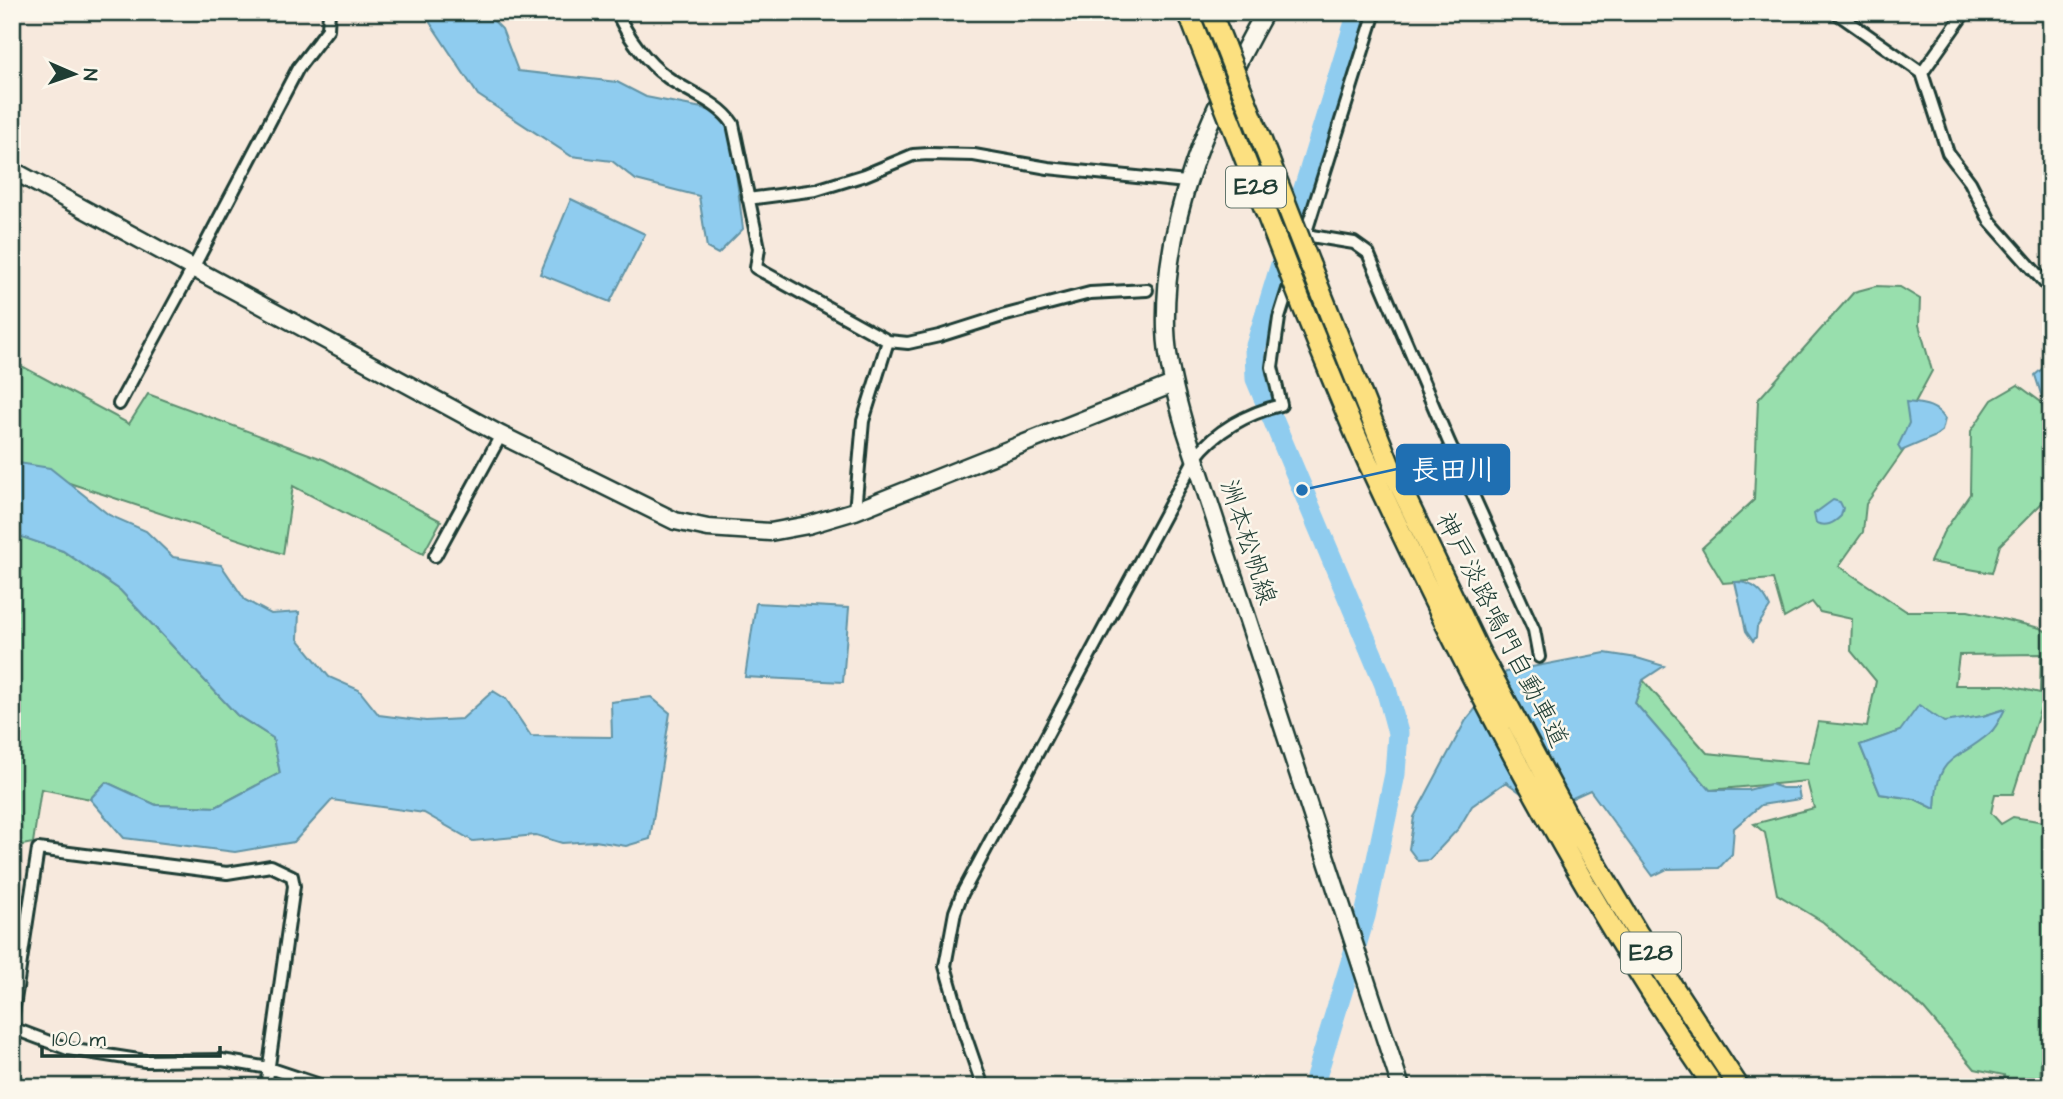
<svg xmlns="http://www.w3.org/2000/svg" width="2063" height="1099" font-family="'Architects Daughter','Klee One',sans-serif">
	<rect width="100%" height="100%" fill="#f7e9dd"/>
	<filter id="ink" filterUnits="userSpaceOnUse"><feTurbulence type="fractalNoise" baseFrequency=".0143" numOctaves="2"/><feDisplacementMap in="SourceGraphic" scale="14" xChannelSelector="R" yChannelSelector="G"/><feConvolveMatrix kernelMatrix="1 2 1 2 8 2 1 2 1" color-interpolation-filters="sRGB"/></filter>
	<g filter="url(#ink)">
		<path fill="#98dfad" stroke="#5c8e70" stroke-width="2" fill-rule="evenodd" d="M 1876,286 L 1900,287 L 1920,299 L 1919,325 L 1932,371 L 1911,410 L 1911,440 L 1866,504 L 1863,532 L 1839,566 L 1906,611 L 1968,611 L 2040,628 L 2051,634 L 2051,704 L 2040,710 L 2013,794 L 1995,794 L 1991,813 L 2001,824 L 2013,817 L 2051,823 L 2051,1058 L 2041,1059 L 2040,1087 L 2006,1087 L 2004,1075 L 1975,1069 L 1924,1009 L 1823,922 L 1777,894 L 1765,833 L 1754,824 L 1814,808 L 1807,781 L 1710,790 L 1635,703 L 1643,680 L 1707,753 L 1808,763 L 1818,722 L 1867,727 L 1876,681 L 1851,651 L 1852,619 L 1820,612 L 1812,602 L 1784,618 L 1773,579 L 1723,583 L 1702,548 L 1754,500 L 1758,400 L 1854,292 ZM 2041,654 L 2040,693 L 2005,685 L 1955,685 L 1959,655 ZM 2004,710 L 1992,731 L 1946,763 L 1936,784 L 1935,809 L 1915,799 L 1880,794 L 1860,745 L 1900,731 L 1983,716 Z
			M 12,363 L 18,364 L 129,424 L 148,394 L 325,460 L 441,521 L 423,554 L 293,486 L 283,554 L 12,464 Z
			M 2018,385 L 2041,402 L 2048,417 L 2051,445 L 2042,503 L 2000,545 L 1992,573 L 1930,562 L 1943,533 L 1970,494 L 1971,431 L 1992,400 Z
			M 12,533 L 63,551 L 120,590 L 237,715 L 273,738 L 280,773 L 216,807 L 156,805 L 106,782 L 90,799 L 41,789 L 33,843 L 12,847 Z"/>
		<path fill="#8fccef" stroke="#6293a4" stroke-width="2" d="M 423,12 L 485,12 L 502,29 L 518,71 L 617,82 L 646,97 L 702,108 L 729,117 L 743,229 L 718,254 L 707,248 L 699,196 L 636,180 L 612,161 L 571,156 L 478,95 Z
			M 571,199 L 645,234 L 610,302 L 540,274 Z
			M 2051,361 L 2051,410 L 2041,394 L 2035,375 Z
			M 1906,402 C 1922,404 1936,404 1945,419 L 1942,431 L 1934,437 L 1901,451 L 1898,446 L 1909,423 Z
			M 12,462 L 50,468 L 109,515 L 146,531 L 173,557 L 221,565 L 245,600 L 271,614 L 299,612 L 298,639 L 329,677 L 359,690 L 379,715 L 426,721 L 462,719 L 493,691 L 506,699 L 531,736 L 612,737 L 611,702 L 651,697 L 670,713 L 650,839 L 626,846 L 595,841 L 562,843 L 536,835 L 473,841 L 424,813 L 332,800 L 294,842 L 235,852 L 124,838 L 90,799 L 106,782 L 156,805 L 216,807 L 280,773 L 273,738 L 237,715 L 120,590 L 63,551 L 13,534 Z
			M 1833,500 L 1840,502 L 1843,508 L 1841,516 C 1833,524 1826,527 1816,523 L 1814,514 Z
			M 1735,582 C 1752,581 1764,592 1770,607 L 1757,627 L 1756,637 L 1753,641 L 1746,631 Z
			M 756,603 L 849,608 L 843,682 L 745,677 Z
			M 1605,653 L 1637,658 L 1664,666 L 1643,680 L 1635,703 L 1710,790 L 1748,790 L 1771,784 L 1782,788 L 1798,788 L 1800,799 L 1761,805 L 1734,828 L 1732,854 L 1719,868 L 1667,869 L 1653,876 L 1590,790 L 1555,806 L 1528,798 L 1506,782 L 1472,806 L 1459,828 L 1429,860 L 1418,861 L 1409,849 L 1414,817 L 1466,720 L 1506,672 Z
			M 1919,705 L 1944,722 L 1983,716 L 2005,709 C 2001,717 1997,727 1990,733 C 1954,764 1937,753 1935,809 L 1915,799 L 1880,794 L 1860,745 L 1900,731 Z"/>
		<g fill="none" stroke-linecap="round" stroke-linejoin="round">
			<path stroke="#8fccef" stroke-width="21" d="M 1313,1087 L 1365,916 L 1395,774 L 1398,733 L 1385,685 L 1256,379 L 1255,349 L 1358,12"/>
			<defs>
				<path id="street" d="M 617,12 C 626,35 647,63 667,77 C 687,92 719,102 733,124 L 759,248 L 756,268 L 888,341 L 908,343 L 939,336 L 1002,316 L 1090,293 L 1147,290
					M 1835,12 L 1922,73 L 1948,153 L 1970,182 L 1990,221 L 2051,290
					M 1922,73 L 1965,12
					M 748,199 L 816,190 L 865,175 L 913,155 L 929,154 L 974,155 L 1048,168 L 1186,182
					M 1305,235 L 1354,243 L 1368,253 L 1448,440 L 1534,630 L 1539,657
					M 119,404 L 193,268 L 298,68 L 328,29 L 329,12
					M 855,511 L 863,421 L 888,341
					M 435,556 L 501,435
					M 12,1020 L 38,849 L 227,873 L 271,866 L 292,876 L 294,886 L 266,1087
					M 12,1028 L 68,1049 L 145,1061 L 222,1060 L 269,1068 L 326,1087
					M 983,1087 L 964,1032 L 945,966 L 955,912 L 962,894 L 1195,458 C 1215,431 1248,413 1281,405 L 1272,367 L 1279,318 L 1375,12"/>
				<path id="secondary" d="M 1265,12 C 1210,110 1163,215 1166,329 C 1167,363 1176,396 1185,428 L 1401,1087
					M 12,170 L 501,435 L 675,521 L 708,528 L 770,532 L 808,525 L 855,511 L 1173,384"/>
				<path id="highway" d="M 1188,12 L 1210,69
					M 1211,12 L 1225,47
					M 1310,265 L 1389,463 L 1479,651 L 1568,817 L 1637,932 L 1739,1087
					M 1302,305 C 1325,360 1346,416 1372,471 C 1471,684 1580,893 1714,1087"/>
			</defs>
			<use href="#street" stroke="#1f3d34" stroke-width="16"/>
			<use href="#secondary" stroke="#1f3d34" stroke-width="21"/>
			<use href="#highway" stroke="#1f3d34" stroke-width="24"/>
			<use href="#street" stroke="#fbf7ec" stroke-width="10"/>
			<use href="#secondary" stroke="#fbf7ec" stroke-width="16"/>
			<use href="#highway" stroke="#fce080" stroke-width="19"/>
			<defs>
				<path id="highway-bridge" d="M 1225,47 L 1310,265
					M 1210,69 L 1302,305"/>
			</defs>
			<use href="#highway-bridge" stroke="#1f3d34" stroke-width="24" stroke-linecap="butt"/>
			<use href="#highway-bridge" stroke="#fce080" stroke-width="19"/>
		</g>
	</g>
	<g text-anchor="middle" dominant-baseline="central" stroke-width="5" stroke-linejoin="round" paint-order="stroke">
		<g fill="#fbf7ec" stroke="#61756b" stroke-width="2">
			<rect x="1226" y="166.5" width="60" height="41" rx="5"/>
			<rect x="1621" y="932.5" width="60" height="41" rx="5"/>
		</g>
		<g font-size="24" font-weight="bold" fill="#1f3d34">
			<text x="1256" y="187">E28</text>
			<text x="1651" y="953">E28</text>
		</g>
		<g font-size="26" fill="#1f3d34" stroke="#fbf7ec">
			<text transform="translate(1248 542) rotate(72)">洲本松帆線</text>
			<text transform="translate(1502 630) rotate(63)">神戸淡路鳴門自動車道</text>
		</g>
	</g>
	<path fill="none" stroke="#1f6fb2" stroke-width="2.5" d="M1302 490L1397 469"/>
	<circle fill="#1f6fb2" stroke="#fbf7ec" stroke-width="2.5" cx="1302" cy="490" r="7"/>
	<rect fill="#1f6fb2" stroke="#1f6fb2" stroke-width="2.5" x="1397" y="445" width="112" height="49" rx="7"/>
	<g font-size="28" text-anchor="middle" font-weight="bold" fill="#fff">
		<text x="1453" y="479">長田川</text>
	</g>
	<rect width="2063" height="1099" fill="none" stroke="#fbf7ec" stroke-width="42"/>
	<rect x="21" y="21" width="2021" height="1057" fill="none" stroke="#1f3d34" stroke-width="2.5" filter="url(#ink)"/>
	<g transform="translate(74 74) rotate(92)" stroke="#fbf7ec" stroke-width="5" paint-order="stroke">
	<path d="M0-5L12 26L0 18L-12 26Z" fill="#1f3d34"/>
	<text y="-10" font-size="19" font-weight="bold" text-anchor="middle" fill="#1f3d34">N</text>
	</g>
	<path d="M42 1046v10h178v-10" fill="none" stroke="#1f3d34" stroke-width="3.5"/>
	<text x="52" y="1046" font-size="21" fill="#1f3d34" stroke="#fbf7ec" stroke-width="5" paint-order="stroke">100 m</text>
</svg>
